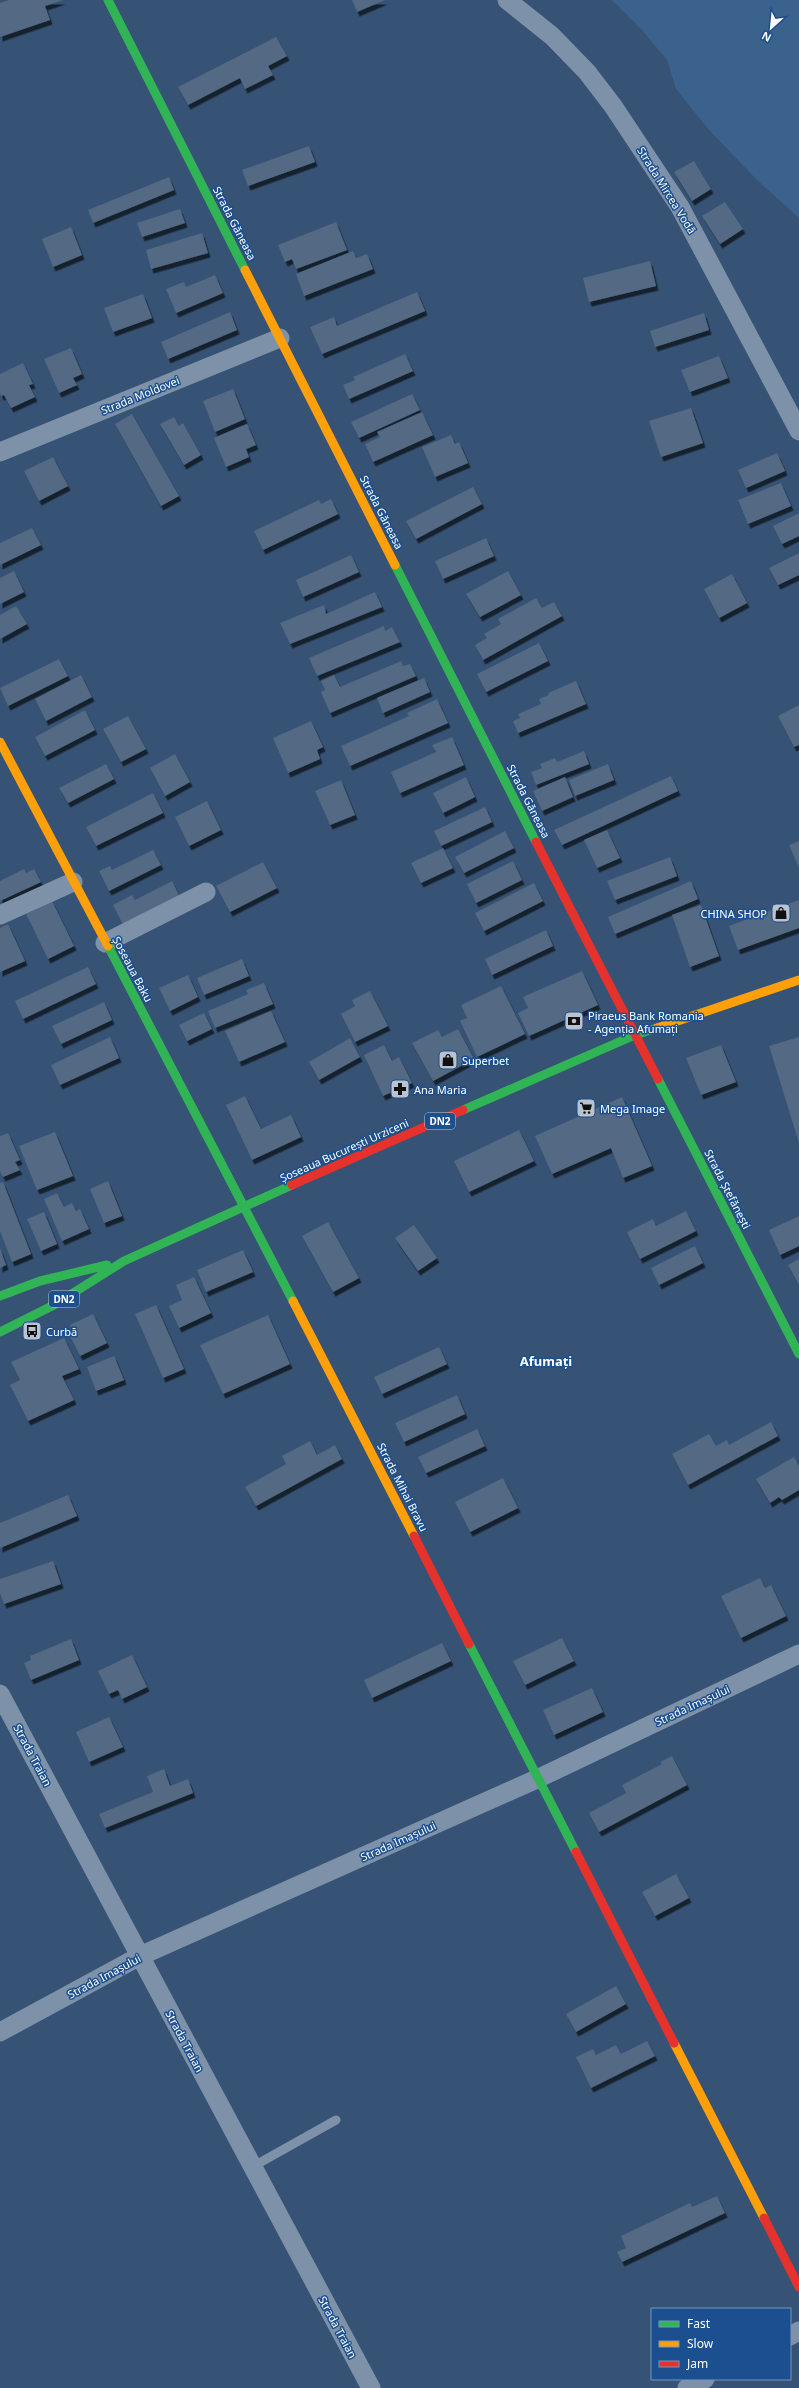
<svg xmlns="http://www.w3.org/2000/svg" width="799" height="2388" font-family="'Noto Sans',sans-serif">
	<defs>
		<filter id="shadow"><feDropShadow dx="2.5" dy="4.5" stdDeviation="0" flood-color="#0009"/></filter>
	</defs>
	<rect width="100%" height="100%" fill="#365274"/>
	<path fill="#3b618d" d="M 612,0 L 799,0 L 799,218 L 756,179 L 709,130 L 676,89 L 667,60 L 641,29 Z"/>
	<path fill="#526984" filter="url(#shadow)" d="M 9,0 L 63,0 L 45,6 L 50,20 L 0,37 L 0,3 Z
		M 352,0 L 385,0 L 357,12 Z
		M 276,37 L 287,56 L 268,66 L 273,75 L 245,89 L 240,78 L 188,105 L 178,87 Z
		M 309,146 L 315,162 L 248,186 L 242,170 Z
		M 694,161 L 711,189 L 692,201 L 674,172 Z
		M 169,177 L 174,190 L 93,223 L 88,210 Z
		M 725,202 L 743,229 L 720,244 L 702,216 Z
		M 180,209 L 185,223 L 142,237 L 137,223 Z
		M 336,222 L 347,250 L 296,269 L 292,259 L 285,262 L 278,245 Z
		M 71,227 L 82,255 L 53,267 L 42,239 Z
		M 202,233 L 208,253 L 151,269 L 146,250 Z
		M 353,251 L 356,258 L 367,254 L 373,269 L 304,296 L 296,274 Z
		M 650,261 L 656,286 L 589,302 L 583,278 Z
		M 215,275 L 223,293 L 176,313 L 166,289 L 184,282 L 186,287 Z
		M 417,292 L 425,311 L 322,354 L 310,327 L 334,317 L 337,326 Z
		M 143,294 L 152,318 L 113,332 L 104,308 Z
		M 230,312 L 237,330 L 168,359 L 161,342 Z
		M 704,313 L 709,330 L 655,347 L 650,331 Z
		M 71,348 L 82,374 L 73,378 L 77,385 L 59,393 L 44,359 Z
		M 405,354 L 413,371 L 349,399 L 343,385 L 355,380 L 353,377 Z
		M 719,356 L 728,378 L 690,392 L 681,370 Z
		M 23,363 L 33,384 L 29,385 L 35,397 L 11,408 L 4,395 L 1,396 L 0,393 L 0,374 Z
		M 233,389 L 245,419 L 215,432 L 203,401 Z
		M 412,394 L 420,410 L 359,438 L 351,422 Z
		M 691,408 L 703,443 L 661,457 L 649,421 Z
		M 422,412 L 433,435 L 373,462 L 365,444 L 380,437 L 377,432 Z
		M 132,414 L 179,496 L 161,506 L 115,424 Z
		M 174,417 L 179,426 L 183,423 L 201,455 L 184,465 L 160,424 Z
		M 247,424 L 256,445 L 246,449 L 249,457 L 226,467 L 214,438 Z
		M 451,435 L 455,444 L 459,442 L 468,463 L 435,477 L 422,447 Z
		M 777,453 L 785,471 L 746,488 L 738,470 Z
		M 53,457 L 68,486 L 39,501 L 24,471 Z
		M 781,483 L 791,506 L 748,524 L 738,500 Z
		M 473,487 L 482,504 L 416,539 L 406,521 Z
		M 331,499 L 338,514 L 263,550 L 254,531 L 319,500 L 321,504 Z
		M 799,513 L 799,536 L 782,544 L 773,526 Z
		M 32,528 L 41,545 L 0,565 L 0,543 Z
		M 486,538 L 494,556 L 443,579 L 435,561 Z
		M 799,553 L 799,575 L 778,585 L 769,568 Z
		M 351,555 L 359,572 L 303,597 L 296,580 Z
		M 14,571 L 24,592 L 0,604 L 0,578 Z
		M 508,571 L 521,595 L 480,617 L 466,594 Z
		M 732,574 L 747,603 L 719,618 L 704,589 Z
		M 375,592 L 382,607 L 290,644 L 280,623 L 324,605 L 326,614 Z
		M 536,598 L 542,608 L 554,602 L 562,616 L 483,660 L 475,645 L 487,638 L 484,634 L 501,624 L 498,619 Z
		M 16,606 L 27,624 L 0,639 L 0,615 Z
		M 384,626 L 385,631 L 392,627 L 400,642 L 317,676 L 309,658 Z
		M 539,643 L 548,661 L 486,692 L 477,674 Z
		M 59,659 L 68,676 L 8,706 L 0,688 Z
		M 401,661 L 403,666 L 410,664 L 416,676 L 330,713 L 321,692 L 325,690 L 321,681 L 334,675 L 340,687 Z
		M 81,675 L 92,697 L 46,721 L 35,699 Z
		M 424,678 L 430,692 L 383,713 L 377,698 Z
		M 576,681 L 586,704 L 518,733 L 513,721 L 520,718 L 518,714 L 541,704 L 539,699 L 549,695 L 548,693 Z
		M 437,699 L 448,723 L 350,766 L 341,746 L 409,716 L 407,713 Z
		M 799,705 L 799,745 L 794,747 L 778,716 Z
		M 85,710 L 95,730 L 45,756 L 35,737 Z
		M 128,716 L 146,749 L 121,762 L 103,729 Z
		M 311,721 L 323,747 L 317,750 L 320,759 L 288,773 L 273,738 Z
		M 452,737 L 464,765 L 400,793 L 391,772 L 436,752 L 432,745 Z
		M 584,751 L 589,764 L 536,785 L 531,772 L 542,768 L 540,764 L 555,758 L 557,762 Z
		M 175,754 L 190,782 L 165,796 L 150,768 Z
		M 106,764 L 114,779 L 68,803 L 59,788 Z
		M 608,764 L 614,780 L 575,796 L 569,780 Z
		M 671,776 L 678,791 L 562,845 L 554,830 Z
		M 466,777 L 475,797 L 443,813 L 433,793 Z
		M 565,777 L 573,797 L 542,811 L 533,791 Z
		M 341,780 L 355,815 L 330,825 L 315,791 Z
		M 153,793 L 163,813 L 96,846 L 86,827 Z
		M 207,801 L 221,830 L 189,846 L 175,817 Z
		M 485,807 L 492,822 L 441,846 L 434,831 Z
		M 607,830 L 620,858 L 597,868 L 584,840 Z
		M 505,831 L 514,848 L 464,873 L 455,857 Z
		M 799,841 L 799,868 L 789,845 Z
		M 443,848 L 453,868 L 421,883 L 411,863 Z
		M 153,850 L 161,865 L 109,891 L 99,871 L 110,866 L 112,870 Z
		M 670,857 L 677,876 L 615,900 L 607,881 Z
		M 513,861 L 522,880 L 476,903 L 467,884 Z
		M 263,862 L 277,888 L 230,912 L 216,886 Z
		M 24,869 L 26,873 L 34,869 L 41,882 L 0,901 L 0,881 Z
		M 172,881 L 180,897 L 123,925 L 113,905 L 132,895 L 135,900 Z
		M 691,881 L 698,899 L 615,934 L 608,917 Z
		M 534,883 L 543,901 L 484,931 L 475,913 Z
		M 799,900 L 799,928 L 738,950 L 729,926 Z
		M 52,901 L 74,946 L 48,959 L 26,914 Z
		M 701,905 L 719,956 L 690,967 L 672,915 Z
		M 8,924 L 25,961 L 0,972 L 0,928 Z
		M 546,930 L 553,946 L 492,975 L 485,959 Z
		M 242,959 L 249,976 L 204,995 L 197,978 Z
		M 88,967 L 96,984 L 23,1019 L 15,1001 Z
		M 582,971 L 598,1005 L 529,1036 L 518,1013 L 528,1008 L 523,997 Z
		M 188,975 L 198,997 L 170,1011 L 159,988 Z
		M 264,983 L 273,1004 L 215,1028 L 208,1011 L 248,994 L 246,990 Z
		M 501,986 L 525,1034 L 477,1057 L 460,1021 L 467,1018 L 461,1005 Z
		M 370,991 L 388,1026 L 355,1042 L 341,1014 L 355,1006 L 352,1000 Z
		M 104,1002 L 112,1020 L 61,1044 L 52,1026 Z
		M 271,1011 L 285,1042 L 239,1062 L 225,1031 Z
		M 204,1013 L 212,1029 L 187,1041 L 179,1025 Z
		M 458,1029 L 474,1059 L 433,1081 L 412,1043 L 438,1030 L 442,1037 Z
		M 110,1037 L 119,1058 L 60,1085 L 51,1065 Z
		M 799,1037 L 799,1143 L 769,1046 Z
		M 350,1038 L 360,1057 L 319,1080 L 309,1062 Z
		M 384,1045 L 392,1061 L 399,1057 L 412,1083 L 383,1096 L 364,1055 Z
		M 721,1045 L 736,1082 L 701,1095 L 686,1058 Z
		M 245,1096 L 261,1129 L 291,1115 L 301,1137 L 252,1160 L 226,1105 Z
		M 622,1097 L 652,1166 L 623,1178 L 611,1148 L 552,1174 L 535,1136 Z
		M 519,1130 L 534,1161 L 469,1192 L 454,1161 Z
		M 55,1132 L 73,1176 L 37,1190 L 19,1146 Z
		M 8,1133 L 20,1160 L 15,1162 L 20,1170 L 3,1177 L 0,1171 L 0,1136 Z
		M 108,1181 L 122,1216 L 104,1223 L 90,1189 Z
		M 3,1182 L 31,1254 L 12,1262 L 0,1231 L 0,1183 Z
		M 57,1193 L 64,1207 L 72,1203 L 76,1211 L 80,1209 L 89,1229 L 62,1241 L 44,1199 Z
		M 686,1211 L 696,1231 L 640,1259 L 627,1232 L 653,1219 L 656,1226 Z
		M 44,1212 L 57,1244 L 41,1251 L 27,1219 Z
		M 799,1216 L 799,1246 L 780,1255 L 769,1230 Z
		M 328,1222 L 359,1278 L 333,1292 L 302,1236 Z
		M 414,1225 L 437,1258 L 418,1271 L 395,1238 Z
		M 695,1246 L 703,1263 L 659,1285 L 651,1268 Z
		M 0,1248 L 6,1265 L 0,1268 Z
		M 243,1250 L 253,1272 L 206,1292 L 197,1270 Z
		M 799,1259 L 799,1285 L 788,1265 Z
		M 194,1277 L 211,1313 L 179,1328 L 169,1306 L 182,1300 L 176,1285 Z
		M 156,1305 L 184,1369 L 163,1378 L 135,1314 Z
		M 93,1314 L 107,1343 L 80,1356 L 69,1334 L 73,1332 L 70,1325 Z
		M 268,1315 L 290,1364 L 223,1394 L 200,1345 Z
		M 64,1338 L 79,1369 L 62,1376 L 74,1400 L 28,1421 L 10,1385 L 20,1380 L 11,1362 Z
		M 439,1347 L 447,1364 L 382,1394 L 374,1377 Z
		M 114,1356 L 124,1380 L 96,1391 L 87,1367 Z
		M 457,1395 L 465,1414 L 404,1442 L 395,1423 Z
		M 771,1422 L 778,1436 L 688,1485 L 672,1454 L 709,1434 L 716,1446 L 727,1440 L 729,1445 Z
		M 477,1429 L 485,1446 L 426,1473 L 418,1457 Z
		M 310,1441 L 317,1455 L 335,1445 L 342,1459 L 256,1506 L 245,1487 L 286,1464 L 282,1456 Z
		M 794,1457 L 799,1466 L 799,1490 L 782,1500 L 779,1497 L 770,1503 L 756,1479 Z
		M 503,1478 L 518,1508 L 470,1532 L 455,1502 Z
		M 68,1495 L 77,1516 L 0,1548 L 0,1523 Z
		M 53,1561 L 61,1584 L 4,1604 L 0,1593 L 0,1579 Z
		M 760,1578 L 765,1588 L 771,1585 L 786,1616 L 741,1638 L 721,1596 Z
		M 562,1638 L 574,1661 L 525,1685 L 513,1661 Z
		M 71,1639 L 79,1660 L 31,1680 L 24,1663 L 31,1660 L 30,1656 Z
		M 442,1643 L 451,1661 L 372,1698 L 364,1680 Z
		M 132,1655 L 147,1687 L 122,1699 L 118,1690 L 109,1694 L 98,1671 Z
		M 592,1688 L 603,1712 L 554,1735 L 543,1710 Z
		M 109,1717 L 123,1747 L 89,1762 L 76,1732 Z
		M 672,1756 L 687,1785 L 599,1832 L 589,1813 L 626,1793 L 622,1785 L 662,1764 L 660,1762 Z
		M 164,1769 L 170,1786 L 188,1779 L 193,1793 L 105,1828 L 99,1814 L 153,1792 L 147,1776 Z
		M 676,1874 L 689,1898 L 655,1916 L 642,1892 Z
		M 616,1986 L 626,2004 L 576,2032 L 566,2014 Z
		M 647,2041 L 655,2056 L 591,2088 L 576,2057 L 593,2049 L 596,2055 L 616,2045 L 621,2054 Z
		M 717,2196 L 725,2213 L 622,2262 L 617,2252 L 626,2248 L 621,2236 L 690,2203 L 692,2207 Z"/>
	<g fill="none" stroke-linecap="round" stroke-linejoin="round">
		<path stroke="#7d92a8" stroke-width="9" d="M 252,2167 L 336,2120"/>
		<path stroke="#7d92a8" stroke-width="19" d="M 507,0 L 552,36 L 587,72 L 613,106 L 680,207 L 799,431
			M 0,452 L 280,338
			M 0,915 L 73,882
			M 105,943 L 206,892
			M 0,1694 L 371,2388
			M 0,2032 L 140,1956 L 539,1778 L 799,1654
			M 790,2336 L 799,2331
			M 687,2388 L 705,2379"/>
		<path stroke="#30b455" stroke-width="9" d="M 108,0 L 245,270
			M 395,565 L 536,842
			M 108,946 L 293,1301
			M 658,1079 L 799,1354
			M 463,1110 L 635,1035 L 657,1028
			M 0,1296 L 40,1281 L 107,1265
			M 0,1332 L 54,1305 L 124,1261 L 292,1185
			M 469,1644 L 576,1852"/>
		<path stroke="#ff9f0a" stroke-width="9" d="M 245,270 L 395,565
			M 0,742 L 108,946
			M 657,1028 L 799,980
			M 293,1301 L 414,1536
			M 674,2043 L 764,2218"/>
		<path stroke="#e5322d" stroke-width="9" d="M 536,842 L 658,1079
			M 292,1185 L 463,1110
			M 414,1536 L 469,1644
			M 576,1852 L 674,2043
			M 764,2218 L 799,2287"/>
	</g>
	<defs>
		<symbol id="shop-square" viewBox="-11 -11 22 22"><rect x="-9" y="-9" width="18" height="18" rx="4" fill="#b9c2ce" stroke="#1b4f8f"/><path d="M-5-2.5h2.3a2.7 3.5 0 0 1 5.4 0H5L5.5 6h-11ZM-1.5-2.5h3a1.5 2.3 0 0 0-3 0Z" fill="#111"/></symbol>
		<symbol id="bank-square" viewBox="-11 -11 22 22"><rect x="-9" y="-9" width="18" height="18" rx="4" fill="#b9c2ce" stroke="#1b4f8f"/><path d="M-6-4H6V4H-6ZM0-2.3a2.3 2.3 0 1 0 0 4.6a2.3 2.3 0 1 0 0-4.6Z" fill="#111"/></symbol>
		<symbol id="pharmacy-square" viewBox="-11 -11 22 22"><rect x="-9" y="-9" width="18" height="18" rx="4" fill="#b9c2ce" stroke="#1b4f8f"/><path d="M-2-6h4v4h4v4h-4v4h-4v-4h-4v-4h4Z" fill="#111"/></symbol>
		<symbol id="supermarket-square" viewBox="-11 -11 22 22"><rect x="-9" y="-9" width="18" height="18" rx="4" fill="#b9c2ce" stroke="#1b4f8f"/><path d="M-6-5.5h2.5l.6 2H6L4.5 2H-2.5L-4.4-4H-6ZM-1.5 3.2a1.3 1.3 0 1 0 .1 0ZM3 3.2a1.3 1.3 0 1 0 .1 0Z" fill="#111"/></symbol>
		<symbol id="bus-square" viewBox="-11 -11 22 22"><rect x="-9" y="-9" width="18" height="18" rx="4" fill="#b9c2ce" stroke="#1b4f8f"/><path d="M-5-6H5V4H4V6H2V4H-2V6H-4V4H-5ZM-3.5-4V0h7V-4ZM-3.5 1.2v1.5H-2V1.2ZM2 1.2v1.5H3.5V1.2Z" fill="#111"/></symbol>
	</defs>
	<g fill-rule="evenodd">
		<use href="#shop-square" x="770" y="902" width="22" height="22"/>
		<use href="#bank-square" x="563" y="1010" width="22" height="22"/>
		<use href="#shop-square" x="437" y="1049" width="22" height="22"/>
		<use href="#pharmacy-square" x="389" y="1078" width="22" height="22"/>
		<use href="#supermarket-square" x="575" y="1097" width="22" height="22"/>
		<use href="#bus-square" x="21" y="1320" width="22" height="22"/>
	</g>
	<g text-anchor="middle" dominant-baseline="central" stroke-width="3" stroke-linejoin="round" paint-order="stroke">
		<g fill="#1b4f8f" stroke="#bbcadd" stroke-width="1">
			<rect x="425" y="1113" width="30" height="16" rx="3"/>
			<rect x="49" y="1291" width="30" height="16" rx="3"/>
		</g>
		<g font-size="10" font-weight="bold" fill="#fff">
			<text x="440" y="1121">DN2</text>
			<text x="64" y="1299">DN2</text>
		</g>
		<g font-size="11" fill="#fff" stroke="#1b4f8f">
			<text transform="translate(667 190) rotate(58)">Strada Mircea Vodă</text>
			<text transform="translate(235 223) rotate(63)">Strada Găneasa</text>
			<text transform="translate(140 395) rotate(-22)">Strada Moldovei</text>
			<text transform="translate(382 512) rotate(63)">Strada Găneasa</text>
			<text transform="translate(529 801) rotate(63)">Strada Găneasa</text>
			<text transform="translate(133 969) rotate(62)">Șoseaua Baku</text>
			<text transform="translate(344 1150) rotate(-24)">Șoseaua București Urziceni</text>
			<text transform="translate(728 1189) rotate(63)">Strada Ștefănești</text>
			<text transform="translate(403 1487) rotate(63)">Strada Mihai Bravu</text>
			<text transform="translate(692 1705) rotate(-25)">Strada Imașului</text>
			<text transform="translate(33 1755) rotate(62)">Strada Traian</text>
			<text transform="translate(398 1841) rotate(-24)">Strada Imașului</text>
			<text transform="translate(104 1976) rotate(-28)">Strada Imașului</text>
			<text transform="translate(185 2041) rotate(62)">Strada Traian</text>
			<text transform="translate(338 2327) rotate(62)">Strada Traian</text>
		</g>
		<g font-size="11" fill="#fff" stroke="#1b4f8f" text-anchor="start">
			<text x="767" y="913" text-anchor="end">CHINA SHOP</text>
			<text x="588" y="1015">Piraeus Bank Romania<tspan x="588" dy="13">- Agenția Afumați</tspan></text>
			<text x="462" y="1060">Superbet</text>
			<text x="414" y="1089">Ana Maria</text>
			<text x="600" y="1108">Mega Image</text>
			<text x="46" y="1331">Curbă</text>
		</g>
		<g font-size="13" font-weight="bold" fill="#fff" stroke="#1b4f8f">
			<text x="546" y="1361">Afumați</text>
		</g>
	</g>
	<rect x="651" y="2308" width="140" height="72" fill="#1b4f8f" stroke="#7695bc"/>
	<rect x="659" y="2321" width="20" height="6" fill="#30b455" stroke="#7695bc"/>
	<text x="687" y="2328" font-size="12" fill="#ffffff">Fast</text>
	<rect x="659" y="2341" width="20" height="6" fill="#ff9f0a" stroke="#7695bc"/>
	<text x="687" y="2348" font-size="12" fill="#ffffff">Slow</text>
	<rect x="659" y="2361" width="20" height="6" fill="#e5322d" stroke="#7695bc"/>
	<text x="687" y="2368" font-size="12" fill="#ffffff">Jam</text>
	<g transform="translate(771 28) rotate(207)" stroke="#1b4f8f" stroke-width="3" paint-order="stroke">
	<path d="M0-3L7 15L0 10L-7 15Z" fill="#ffffff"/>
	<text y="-6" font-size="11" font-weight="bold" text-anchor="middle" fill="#ffffff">N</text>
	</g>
</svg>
